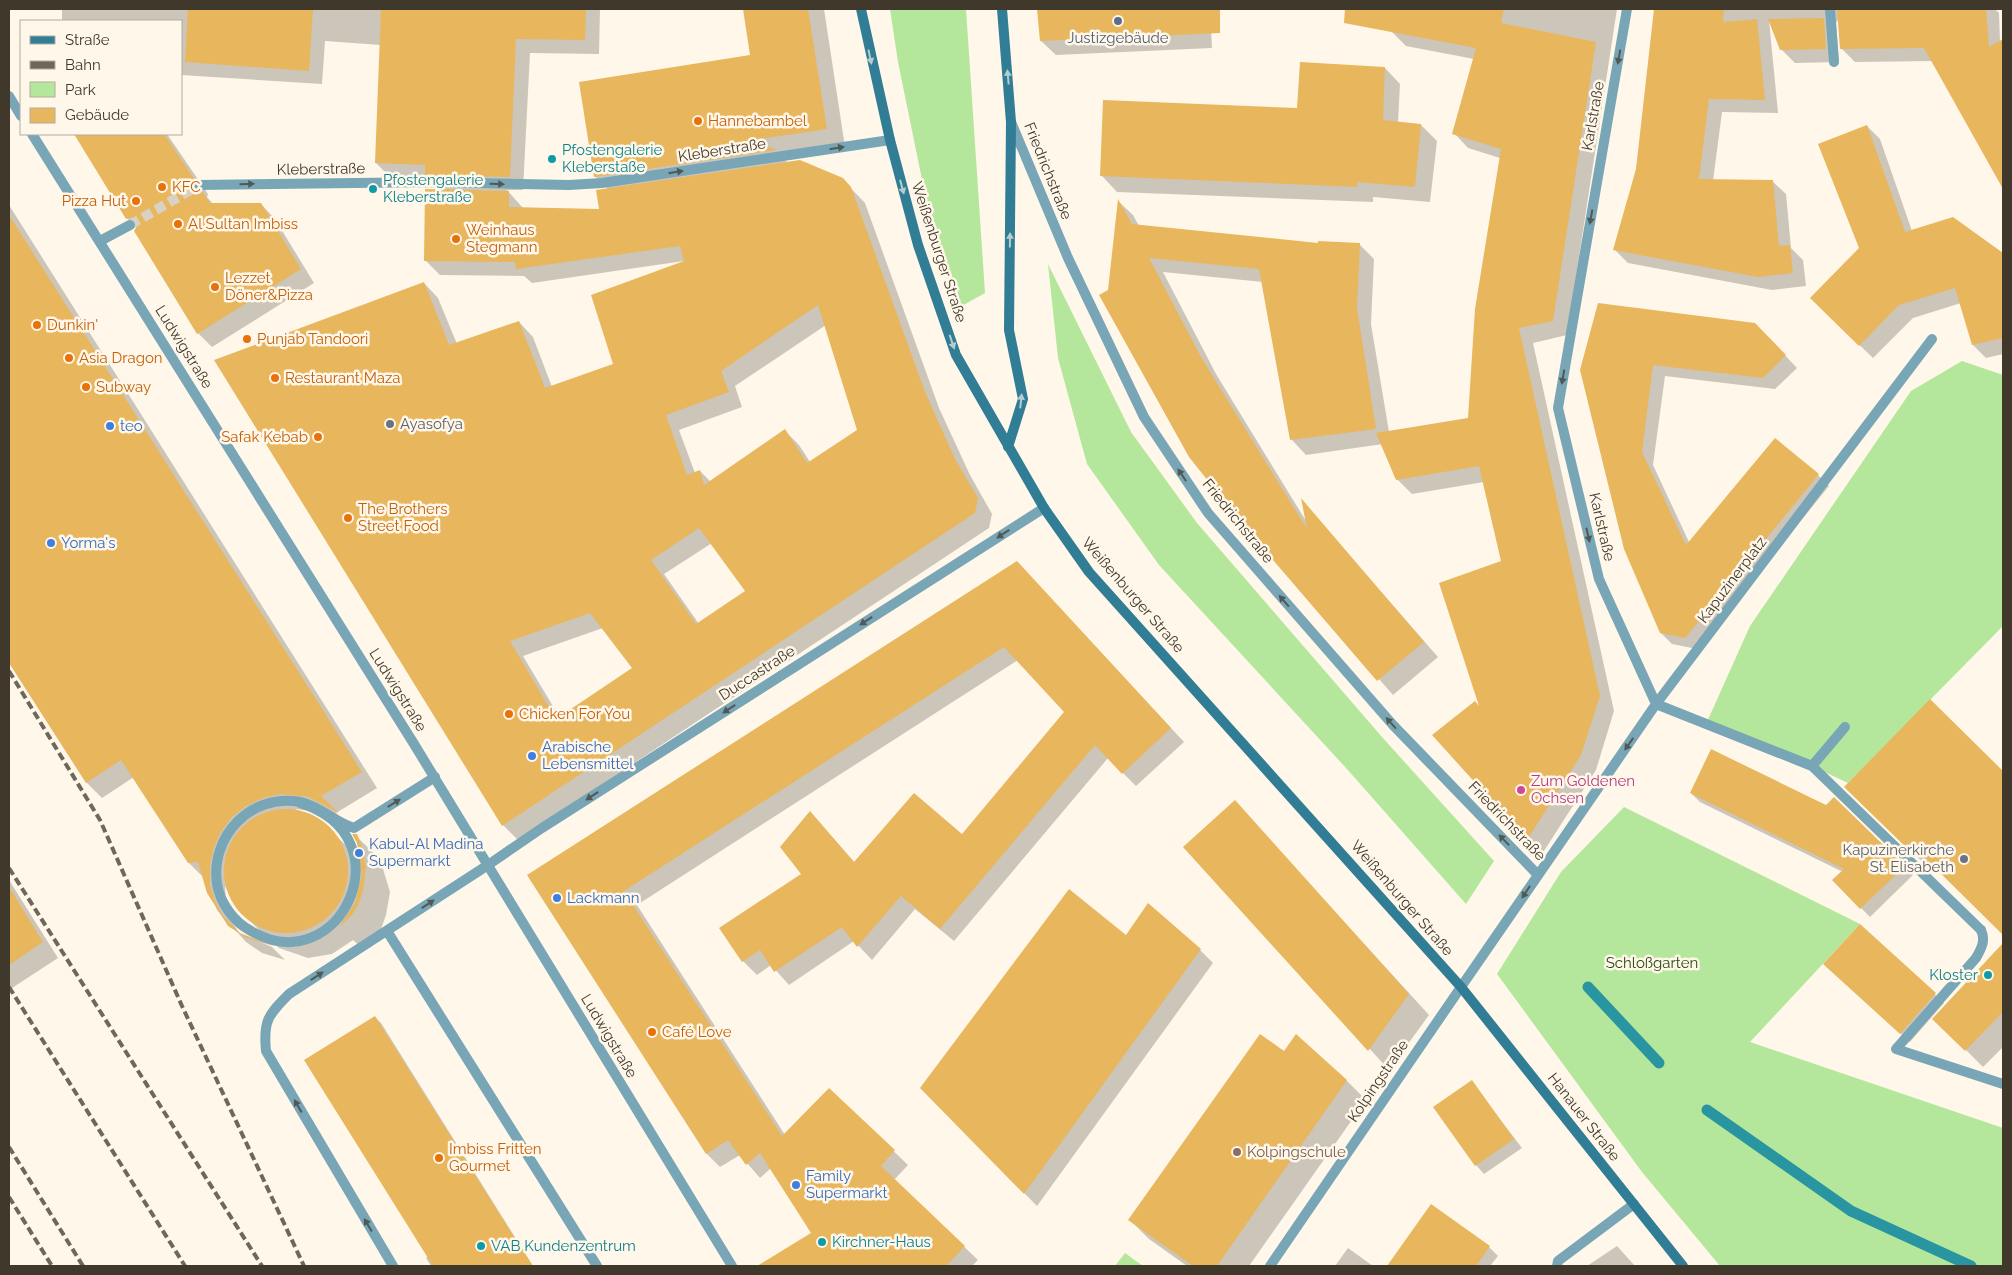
<svg xmlns="http://www.w3.org/2000/svg" width="2012" height="1275" font-family="Raleway,sans-serif">
	<rect width="100%" height="100%" fill="#fff7e9"/>
	<path fill="#b4e79b" d="M 890,9 L 966,9 L 985,293 L 958,308 L 927,204 L 898,62 Z
		M 1048,264 L 1131,432 L 1197,523 L 1382,737 L 1494,861 L 1466,904 L 1347,769 L 1159,565 L 1087,464 L 1058,358 Z
		M 1962,361 L 2003,375 L 2003,626 L 1848,783 L 1812,766 L 1706,724 L 1750,626 L 1911,391 Z
		M 1624,807 L 1860,924 L 1750,1042 L 2003,1128 L 2003,1266 L 1720,1266 L 1642,1172 L 1497,974 L 1561,872 Z
		M 1125,1253 L 1143,1266 L 1115,1266 Z"/>
	<path fill="#0003" fill-rule="evenodd" d="M 62,9 L 600,9 L 599,54 L 530,53 L 523,190 L 507,190 L 523,208 L 601,210 L 609,190 L 595,176 L 752,56 L 745,9 L 824,9 L 845,147 L 782,157 L 788,163 L 842,179 L 865,203 L 939,408 L 970,475 L 992,514 L 989,528 L 518,840 L 503,825 L 424,283 L 438,298 L 457,344 L 519,322 L 533,337 L 552,387 L 614,364 L 684,261 L 532,283 L 524,276 L 440,275 L 425,260 L 442,191 L 430,179 L 390,177 L 376,163 L 381,45 L 325,41 L 322,84 L 181,75 L 181,21 L 62,21 ZM 826,325 L 859,431 L 810,462 L 799,445 L 785,431 L 711,482 L 700,471 L 695,473 L 679,430 L 742,407 L 735,386 ZM 712,543 L 747,592 L 699,624 L 664,574 ZM 603,628 L 634,668 L 560,718 L 523,656 Z
		M 1039,9 L 1210,9 L 1212,48 L 1056,55 L 1041,41 Z
		M 1393,9 L 1617,9 L 1567,335 L 1533,343 L 1614,711 L 1596,770 L 1542,854 L 1434,735 L 1482,709 L 1503,561 L 1484,482 L 1412,494 L 1397,479 L 1383,444 L 1306,455 L 1292,440 L 1263,282 L 1163,272 L 1216,374 L 1306,521 L 1303,502 L 1438,657 L 1393,695 L 1250,531 L 1110,291 L 1119,202 L 1133,215 L 1139,226 L 1319,245 L 1360,245 L 1374,259 L 1371,324 L 1389,432 L 1469,420 L 1500,158 L 1468,148 L 1454,133 L 1474,59 L 1406,46 L 1391,31 Z
		M 1655,9 L 1995,9 L 1999,13 L 2000,42 L 2003,41 L 2003,186 L 1933,61 L 1855,62 L 1841,48 L 1839,18 L 1836,23 L 1839,62 L 1795,63 L 1781,49 L 1769,20 L 1778,113 L 1722,112 L 1713,181 L 1772,181 L 1786,194 L 1791,248 L 1803,260 L 1806,286 L 1772,290 L 1628,263 L 1615,250 L 1634,182 L 1642,130 Z
		M 1385,68 L 1400,84 L 1398,123 L 1421,125 L 1437,141 L 1430,202 L 1373,197 L 1373,202 L 1117,192 L 1102,176 L 1299,109 Z
		M 1867,126 L 1880,139 L 1912,231 L 1952,218 L 2003,255 L 2003,354 L 1986,358 L 1973,345 L 1961,303 L 1913,318 L 1873,358 L 1811,298 L 1860,248 Z
		M 75,134 L 167,134 L 208,194 L 207,197 L 214,205 L 261,204 L 275,219 L 314,283 L 212,347 L 198,333 L 137,228 L 127,218 Z
		M 9,205 L 377,788 L 336,813 L 348,825 L 326,813 L 295,809 L 327,827 L 352,851 L 362,865 L 356,836 L 380,859 L 390,892 L 386,915 L 381,929 L 363,949 L 353,940 L 332,954 L 308,958 L 279,948 L 240,912 L 225,886 L 226,902 L 230,918 L 239,933 L 272,947 L 285,960 L 262,953 L 246,942 L 217,910 L 204,878 L 188,862 L 134,777 L 102,798 L 86,782 L 9,660 Z
		M 1767,336 L 1797,368 L 1775,389 L 1665,376 L 1653,465 L 1689,542 L 1818,475 L 1829,486 L 1697,649 L 1672,644 L 1661,633 L 1581,371 Z
		M 1030,576 L 1184,742 L 1136,786 L 1108,758 L 954,941 L 915,909 L 872,960 L 854,941 L 789,985 L 771,965 L 757,975 L 743,961 L 721,929 L 803,874 L 810,812 L 855,863 L 962,836 L 1066,712 L 1018,660 L 637,905 L 785,1135 L 829,1089 L 908,1165 L 894,1180 L 978,1260 L 972,1266 L 793,1266 L 784,1251 L 813,1233 L 771,1168 L 760,1178 L 740,1155 L 720,1167 L 707,1154 L 528,876 Z
		M 1930,701 L 2003,773 L 2003,933 L 1937,869 L 1933,872 L 1862,804 Z
		M 1691,793 L 1826,807 L 1834,799 L 1913,875 L 1870,917 L 1834,881 L 1843,872 L 1700,802 Z
		M 1235,802 L 1429,1015 L 1389,1070 L 1185,847 Z
		M 9,880 L 58,958 L 9,990 Z
		M 1860,925 L 1944,1003 L 1910,1042 L 1834,972 Z
		M 1127,937 L 1200,950 L 1213,963 L 1037,1206 L 921,1088 Z
		M 2003,945 L 2003,1047 L 1983,1067 L 1934,1018 Z
		M 375,1017 L 381,1023 L 533,1266 L 431,1266 L 426,1258 L 428,1256 Z
		M 1284,1053 L 1346,1080 L 1366,1100 L 1249,1266 L 1187,1266 L 1149,1239 L 1130,1220 Z
		M 1471,1081 L 1522,1148 L 1484,1174 L 1476,1165 Z
		M 1617,1246 L 1635,1266 L 1587,1266 Z
		M 1489,1247 L 1498,1256 L 1490,1266 L 1392,1266 L 1390,1264 Z
		M 1348,1248 L 1373,1266 L 1335,1266 Z"/>
	<g fill="none" stroke-linecap="round" stroke-linejoin="round">
		<path stroke="#2995a0" stroke-width="11" d="M 1588,987 L 1659,1063
			M 1707,1110 L 1851,1211 L 1971,1266"/>
	</g>
	<path fill="#e8b65c" fill-rule="evenodd" d="M 188,9 L 313,9 L 309,71 L 185,62 Z
		M 381,9 L 586,9 L 585,40 L 516,39 L 510,177 L 425,175 L 425,165 L 375,163 Z
		M 743,9 L 808,9 L 827,129 L 753,140 L 776,150 L 594,177 L 579,82 L 750,55 Z
		M 1037,9 L 1220,9 L 1220,33 L 1040,41 Z
		M 1345,9 L 1504,9 L 1501,23 L 1596,42 L 1553,321 L 1519,328 L 1600,696 L 1581,755 L 1527,840 L 1432,735 L 1475,701 L 1479,706 L 1439,583 L 1501,561 L 1479,466 L 1396,480 L 1376,433 L 1468,418 L 1475,309 L 1501,149 L 1452,134 L 1476,48 L 1344,23 Z
		M 1654,9 L 1724,9 L 1723,22 L 1757,19 L 1765,100 L 1709,99 L 1699,179 L 1773,180 L 1779,246 L 1790,245 L 1793,273 L 1758,277 L 1613,250 L 1636,169 Z
		M 1837,9 L 1986,9 L 1989,47 L 2003,39 L 2003,189 L 1924,48 L 1840,49 Z
		M 1824,18 L 1826,49 L 1780,50 L 1768,19 Z
		M 1300,62 L 1385,67 L 1383,120 L 1421,124 L 1415,187 L 1357,182 L 1357,187 L 1100,176 L 1103,100 L 1297,108 Z
		M 1867,125 L 1905,232 L 1953,217 L 2003,253 L 2003,338 L 1972,345 L 1955,288 L 1899,305 L 1859,346 L 1810,298 L 1859,248 L 1818,144 Z
		M 74,134 L 164,134 L 195,180 L 192,185 L 193,189 L 203,192 L 210,203 L 261,203 L 301,269 L 197,334 L 134,231 L 137,226 L 136,221 L 131,218 L 126,219 Z
		M 800,160 L 843,178 L 851,187 L 925,392 L 955,459 L 978,498 L 975,513 L 502,826 L 214,360 L 424,282 L 449,345 L 519,321 L 545,388 L 613,364 L 591,295 L 684,261 L 680,246 L 516,269 L 515,262 L 424,261 L 425,189 L 509,191 L 509,207 L 599,209 L 596,190 ZM 818,305 L 857,430 L 807,463 L 785,429 L 704,485 L 700,470 L 687,475 L 666,415 L 729,392 L 721,371 ZM 699,528 L 745,591 L 696,624 L 651,560 ZM 590,613 L 632,668 L 556,719 L 510,641 Z
		M 1118,199 L 1132,224 L 1318,243 L 1318,241 L 1360,243 L 1357,308 L 1376,429 L 1290,440 L 1259,269 L 1149,258 L 1201,357 L 1307,529 L 1301,498 L 1424,642 L 1377,681 L 1249,532 L 1189,457 L 1099,295 L 1108,290 Z
		M 9,215 L 362,772 L 321,796 L 339,813 L 309,797 L 281,794 L 263,798 L 246,806 L 232,817 L 221,832 L 214,847 L 210,865 L 210,885 L 215,901 L 223,916 L 240,933 L 273,946 L 245,937 L 228,926 L 207,893 L 198,862 L 188,863 L 121,760 L 86,783 L 9,663 Z
		M 1598,303 L 1755,323 L 1786,355 L 1763,378 L 1653,365 L 1642,452 L 1686,545 L 1775,438 L 1819,474 L 1685,638 L 1660,633 L 1624,549 L 1580,370 Z
		M 1017,561 L 1171,728 L 1122,774 L 1095,745 L 940,929 L 901,896 L 857,947 L 842,927 L 774,972 L 760,950 L 742,962 L 719,928 L 801,874 L 780,847 L 810,811 L 854,862 L 914,793 L 962,834 L 1064,712 L 1004,647 L 624,891 L 782,1136 L 829,1088 L 895,1150 L 881,1166 L 965,1246 L 946,1266 L 757,1266 L 811,1233 L 760,1153 L 746,1165 L 728,1140 L 706,1154 L 527,875 Z
		M 1930,699 L 2003,771 L 2003,935 L 1919,852 L 1915,856 L 1844,787 Z
		M 1711,749 L 1826,805 L 1834,797 L 1905,866 L 1860,909 L 1832,880 L 1844,869 L 1690,793 Z
		M 1235,800 L 1409,994 L 1368,1051 L 1183,847 Z
		M224 871a62 62 0 1 1 124 0a62 62 0 1 1-124 0Z
		M 352,834 L 357,834 L 361,844 L 366,867 L 363,891 L 358,905 L 352,915 L 339,927 L 355,903 L 362,874 L 357,843 Z
		M 9,887 L 43,942 L 9,965 Z
		M 1069,889 L 1126,935 L 1148,903 L 1201,949 L 1024,1194 L 920,1088 Z
		M 1860,924 L 1936,993 L 1900,1034 L 1823,964 Z
		M 2003,943 L 2003,1012 L 1965,1051 L 1932,1019 Z
		M 375,1016 L 509,1229 L 533,1266 L 433,1266 L 304,1060 Z
		M 1260,1034 L 1284,1051 L 1296,1034 L 1347,1080 L 1217,1266 L 1193,1266 L 1128,1220 Z
		M 1472,1080 L 1514,1139 L 1475,1166 L 1433,1107 Z
		M 1431,1204 L 1490,1246 L 1476,1266 L 1387,1266 Z"/>
	<g fill="none" stroke-linecap="round" stroke-linejoin="round">
		<path stroke="#d9d1c3" stroke-width="10" stroke-dasharray="10 5" stroke-linecap="butt" d="M 130,225 L 199,185"/>
		<path stroke="#78a6b6" stroke-width="10" d="M 1830,9 L 1834,62
			M 300,803 C 409,837 339,983 251,931 C 234,922 220,903 217,884 C 210,836 251,793 300,802 C 320,806 334,822 354,828 L 435,777
			M 1981,930 C 1986,941 1981,949 1976,958 L 1896,1049 L 2003,1084
			M 387,931 L 597,1266
			M 393,1266 L 266,1051 C 263,1021 268,1015 289,994 L 488,865
			M 1557,1266 L 1558,1261 L 1634,1204"/>
		<path stroke="#78a6b6" stroke-width="10" d="M 1627,9 L 1558,408 L 1599,579 L 1656,704
			M 1011,122 L 1068,258 L 1144,417 L 1208,513 L 1393,725 L 1538,875
			M 199,185 L 434,182 L 569,185 L 602,183 L 890,140
			M 100,241 L 130,225
			M 1656,704 L 1812,766 L 1845,727
			M 1812,766 L 1981,930
			M 488,865 L 542,828 L 1044,508
			M 1461,987 L 1656,704 L 1932,339"/>
		<path stroke="#78a6b6" stroke-width="10" d="M 9,96 L 21,116
			M 32,134 L 414,744 L 732,1266
			M 1270,1266 L 1461,987"/>
		<path stroke="#307d95" stroke-width="10" d="M 861,9 L 890,140 L 918,245 L 956,355 L 1044,508 L 1089,572 L 1461,987 L 1683,1266
			M 1002,9 L 1011,122 L 1009,330 L 1023,399 L 1008,447"/>
		<path stroke="#6f675a" stroke-width="4" stroke-dasharray="8 4" stroke-linecap="butt" d="M 9,671 L 100,820 L 182,1006 L 304,1266
			M 9,868 L 262,1266
			M 9,987 L 185,1266
			M 9,1147 L 83,1266
			M 9,1197 L 52,1266"/>
	</g>
	<defs><path id="oneway-solid" d="M-6-.8H1V-3.2L6.5 0L1 3.2V.8H-6Z" transform="scale(1.25)"/></defs>
	<g fill="#b7cccc">
		<use href="#oneway-solid" transform="translate(870 57) rotate(78)"/>
		<use href="#oneway-solid" transform="translate(1008 77) rotate(-95)"/>
		<use href="#oneway-solid" transform="translate(902 187) rotate(75)"/>
		<use href="#oneway-solid" transform="translate(1010 240) rotate(-89)"/>
		<use href="#oneway-solid" transform="translate(952 342) rotate(71)"/>
		<use href="#oneway-solid" transform="translate(1021 401) rotate(-84)"/>
	</g>
	<g fill="#515955">
		<use href="#oneway-solid" transform="translate(1619 57) rotate(100)"/>
		<use href="#oneway-solid" transform="translate(837 148) rotate(-9)"/>
		<use href="#oneway-solid" transform="translate(676 172) rotate(-9)"/>
		<use href="#oneway-solid" transform="translate(247 184) rotate(-1)"/>
		<use href="#oneway-solid" transform="translate(497 184) rotate(1)"/>
		<use href="#oneway-solid" transform="translate(1591 217) rotate(100)"/>
		<use href="#oneway-solid" transform="translate(1563 377) rotate(100)"/>
		<use href="#oneway-solid" transform="translate(1182 475) rotate(-124)"/>
		<use href="#oneway-solid" transform="translate(1003 534) rotate(147)"/>
		<use href="#oneway-solid" transform="translate(1588 535) rotate(77)"/>
		<use href="#oneway-solid" transform="translate(1284 601) rotate(-131)"/>
		<use href="#oneway-solid" transform="translate(866 621) rotate(147)"/>
		<use href="#oneway-solid" transform="translate(729 709) rotate(147)"/>
		<use href="#oneway-solid" transform="translate(1391 723) rotate(-132)"/>
		<use href="#oneway-solid" transform="translate(1629 744) rotate(125)"/>
		<use href="#oneway-solid" transform="translate(592 796) rotate(147)"/>
		<use href="#oneway-solid" transform="translate(394 803) rotate(-32)"/>
		<use href="#oneway-solid" transform="translate(1504 840) rotate(-134)"/>
		<use href="#oneway-solid" transform="translate(1526 892) rotate(123)"/>
		<use href="#oneway-solid" transform="translate(428 904) rotate(-33)"/>
		<use href="#oneway-solid" transform="translate(317 976) rotate(-33)"/>
		<use href="#oneway-solid" transform="translate(298 1106) rotate(-120)"/>
		<use href="#oneway-solid" transform="translate(368 1225) rotate(-121)"/>
	</g>
	<circle fill="#5c6f8a" stroke="#fff7e9" stroke-width="2" cx="1118" cy="21" r="5"/>
	<g fill="#e8710a" stroke="#fff7e9" stroke-width="2">
		<circle cx="698" cy="121" r="5"/>
		<circle cx="162" cy="187" r="5"/>
		<circle cx="136" cy="201" r="5"/>
		<circle cx="178" cy="224" r="5"/>
		<circle cx="456" cy="239" r="5"/>
		<circle cx="215" cy="287" r="5"/>
		<circle cx="37" cy="325" r="5"/>
		<circle cx="247" cy="339" r="5"/>
		<circle cx="69" cy="358" r="5"/>
		<circle cx="275" cy="378" r="5"/>
		<circle cx="86" cy="387" r="5"/>
		<circle cx="318" cy="437" r="5"/>
		<circle cx="348" cy="518" r="5"/>
		<circle cx="509" cy="714" r="5"/>
		<circle cx="652" cy="1032" r="5"/>
		<circle cx="439" cy="1158" r="5"/>
	</g>
	<g fill="#0f9aa8" stroke="#fff7e9" stroke-width="2">
		<circle cx="552" cy="159" r="5"/>
		<circle cx="373" cy="189" r="5"/>
		<circle cx="1988" cy="975" r="5"/>
		<circle cx="822" cy="1242" r="5"/>
		<circle cx="481" cy="1246" r="5"/>
	</g>
	<g fill="#6b7280" stroke="#fff7e9" stroke-width="2">
		<circle cx="390" cy="424" r="5"/>
		<circle cx="1964" cy="859" r="5"/>
	</g>
	<g fill="#3f7fe0" stroke="#fff7e9" stroke-width="2">
		<circle cx="110" cy="426" r="5"/>
		<circle cx="51" cy="543" r="5"/>
		<circle cx="532" cy="756" r="5"/>
		<circle cx="359" cy="853" r="5"/>
		<circle cx="557" cy="898" r="5"/>
		<circle cx="796" cy="1185" r="5"/>
	</g>
	<circle fill="#d1479c" stroke="#fff7e9" stroke-width="2" cx="1521" cy="790" r="5"/>
	<circle fill="#8d6e63" stroke="#fff7e9" stroke-width="2" cx="1237" cy="1152" r="5"/>
	<g text-anchor="middle" dominant-baseline="central" stroke-width="5" stroke-linejoin="round" paint-order="stroke">
		<g font-size="15" fill="#4e5e75" stroke="#fff7e9">
			<text x="1118" y="38">Justizgebäude</text>
		</g>
		<g font-size="15" fill="#40382b" stroke="#fff7e9">
			<text transform="translate(1593 116) rotate(-80)">Karlstraße</text>
			<text transform="translate(722 150) rotate(-9)">Kleberstraße</text>
			<text transform="translate(321 169) rotate(-1)">Kleberstraße</text>
			<text transform="translate(1048 171) rotate(68)">Friedrichstraße</text>
			<text transform="translate(939 252) rotate(72)">Weißenburger Straße</text>
			<text transform="translate(184 347) rotate(58)">Ludwigstraße</text>
			<text transform="translate(1238 521) rotate(51)">Friedrichstraße</text>
			<text transform="translate(1602 527) rotate(77)">Karlstraße</text>
			<text transform="translate(1732 580) rotate(-53)">Kapuzinerplatz</text>
			<text transform="translate(1133 595) rotate(49)">Weißenburger Straße</text>
			<text transform="translate(757 673) rotate(-33)">Duccastraße</text>
			<text transform="translate(398 690) rotate(58)">Ludwigstraße</text>
			<text transform="translate(1507 821) rotate(46)">Friedrichstraße</text>
			<text transform="translate(1402 898) rotate(49)">Weißenburger Straße</text>
			<text transform="translate(609 1036) rotate(59)">Ludwigstraße</text>
			<text transform="translate(1378 1081) rotate(-56)">Kolpingstraße</text>
			<text transform="translate(1584 1117) rotate(52)">Hanauer Straße</text>
		</g>
		<g font-size="15" fill="#c56008" stroke="#fff7e9" text-anchor="start">
			<text x="708" y="121">Hannebambel</text>
			<text x="172" y="187">KFC</text>
			<text x="126" y="201" text-anchor="end">Pizza Hut</text>
			<text x="188" y="224">Al Sultan Imbiss</text>
			<text x="466" y="230">Weinhaus<tspan x="466" dy="17">Stegmann</tspan></text>
			<text x="225" y="278">Lezzet<tspan x="225" dy="17">Döner&amp;Pizza</tspan></text>
			<text x="47" y="325">Dunkin'</text>
			<text x="257" y="339">Punjab Tandoori</text>
			<text x="79" y="358">Asia Dragon</text>
			<text x="285" y="378">Restaurant Maza</text>
			<text x="96" y="387">Subway</text>
			<text x="308" y="437" text-anchor="end">Safak Kebab</text>
			<text x="358" y="509">The Brothers<tspan x="358" dy="17">Street Food</tspan></text>
			<text x="519" y="714">Chicken For You</text>
			<text x="662" y="1032">Café Love</text>
			<text x="449" y="1149">Imbiss Fritten<tspan x="449" dy="17">Gourmet</tspan></text>
		</g>
		<g font-size="15" fill="#0d838f" stroke="#fff7e9" text-anchor="start">
			<text x="562" y="150">Pfostengalerie<tspan x="562" dy="17">Kleberstaße</tspan></text>
			<text x="383" y="180">Pfostengalerie<tspan x="383" dy="17">Kleberstraße</tspan></text>
			<text x="1978" y="975" text-anchor="end">Kloster</text>
			<text x="832" y="1242">Kirchner-Haus</text>
			<text x="491" y="1246">VAB Kundenzentrum</text>
		</g>
		<g font-size="15" fill="#5b616d" stroke="#fff7e9" text-anchor="start">
			<text x="400" y="424">Ayasofya</text>
			<text x="1954" y="850" text-anchor="end">Kapuzinerkirche<tspan x="1954" dy="17">St. Elisabeth</tspan></text>
		</g>
		<g font-size="15" fill="#366cbe" stroke="#fff7e9" text-anchor="start">
			<text x="120" y="426">teo</text>
			<text x="61" y="543">Yorma's</text>
			<text x="542" y="747">Arabische<tspan x="542" dy="17">Lebensmittel</tspan></text>
			<text x="369" y="844">Kabul-Al Madina<tspan x="369" dy="17">Supermarkt</tspan></text>
			<text x="567" y="898">Lackmann</text>
			<text x="806" y="1176">Family<tspan x="806" dy="17">Supermarkt</tspan></text>
		</g>
		<g font-size="15" fill="#b23c85" stroke="#fff7e9" text-anchor="start">
			<text x="1531" y="781">Zum Goldenen<tspan x="1531" dy="17">Ochsen</tspan></text>
		</g>
		<g font-size="15" fill="#284a13" stroke="#fff7e9">
			<text x="1652" y="963">Schloßgarten</text>
		</g>
		<g font-size="15" fill="#785e54" stroke="#fff7e9" text-anchor="start">
			<text x="1247" y="1152">Kolpingschule</text>
		</g>
	</g>
	<rect width="2012" height="1275" fill="none" stroke="#40382b" stroke-width="20"/>
	<rect x="20" y="20" width="162" height="115" fill="#fff7e9" stroke="#b3ab9d"/>
	<rect x="30" y="36" width="25" height="8" fill="#307d95" stroke="#b3ab9d"/>
	<text x="65" y="45" font-size="15" fill="#40382b">Straße</text>
	<rect x="30" y="61" width="25" height="8" fill="#6f675a" stroke="#b3ab9d"/>
	<text x="65" y="70" font-size="15" fill="#40382b">Bahn</text>
	<rect x="30" y="82" width="25" height="15" fill="#b4e79b" stroke="#b3ab9d"/>
	<text x="65" y="95" font-size="15" fill="#40382b">Park</text>
	<rect x="30" y="108" width="25" height="15" fill="#e8b65c" stroke="#b3ab9d"/>
	<text x="65" y="120" font-size="15" fill="#40382b">Gebäude</text>
</svg>
